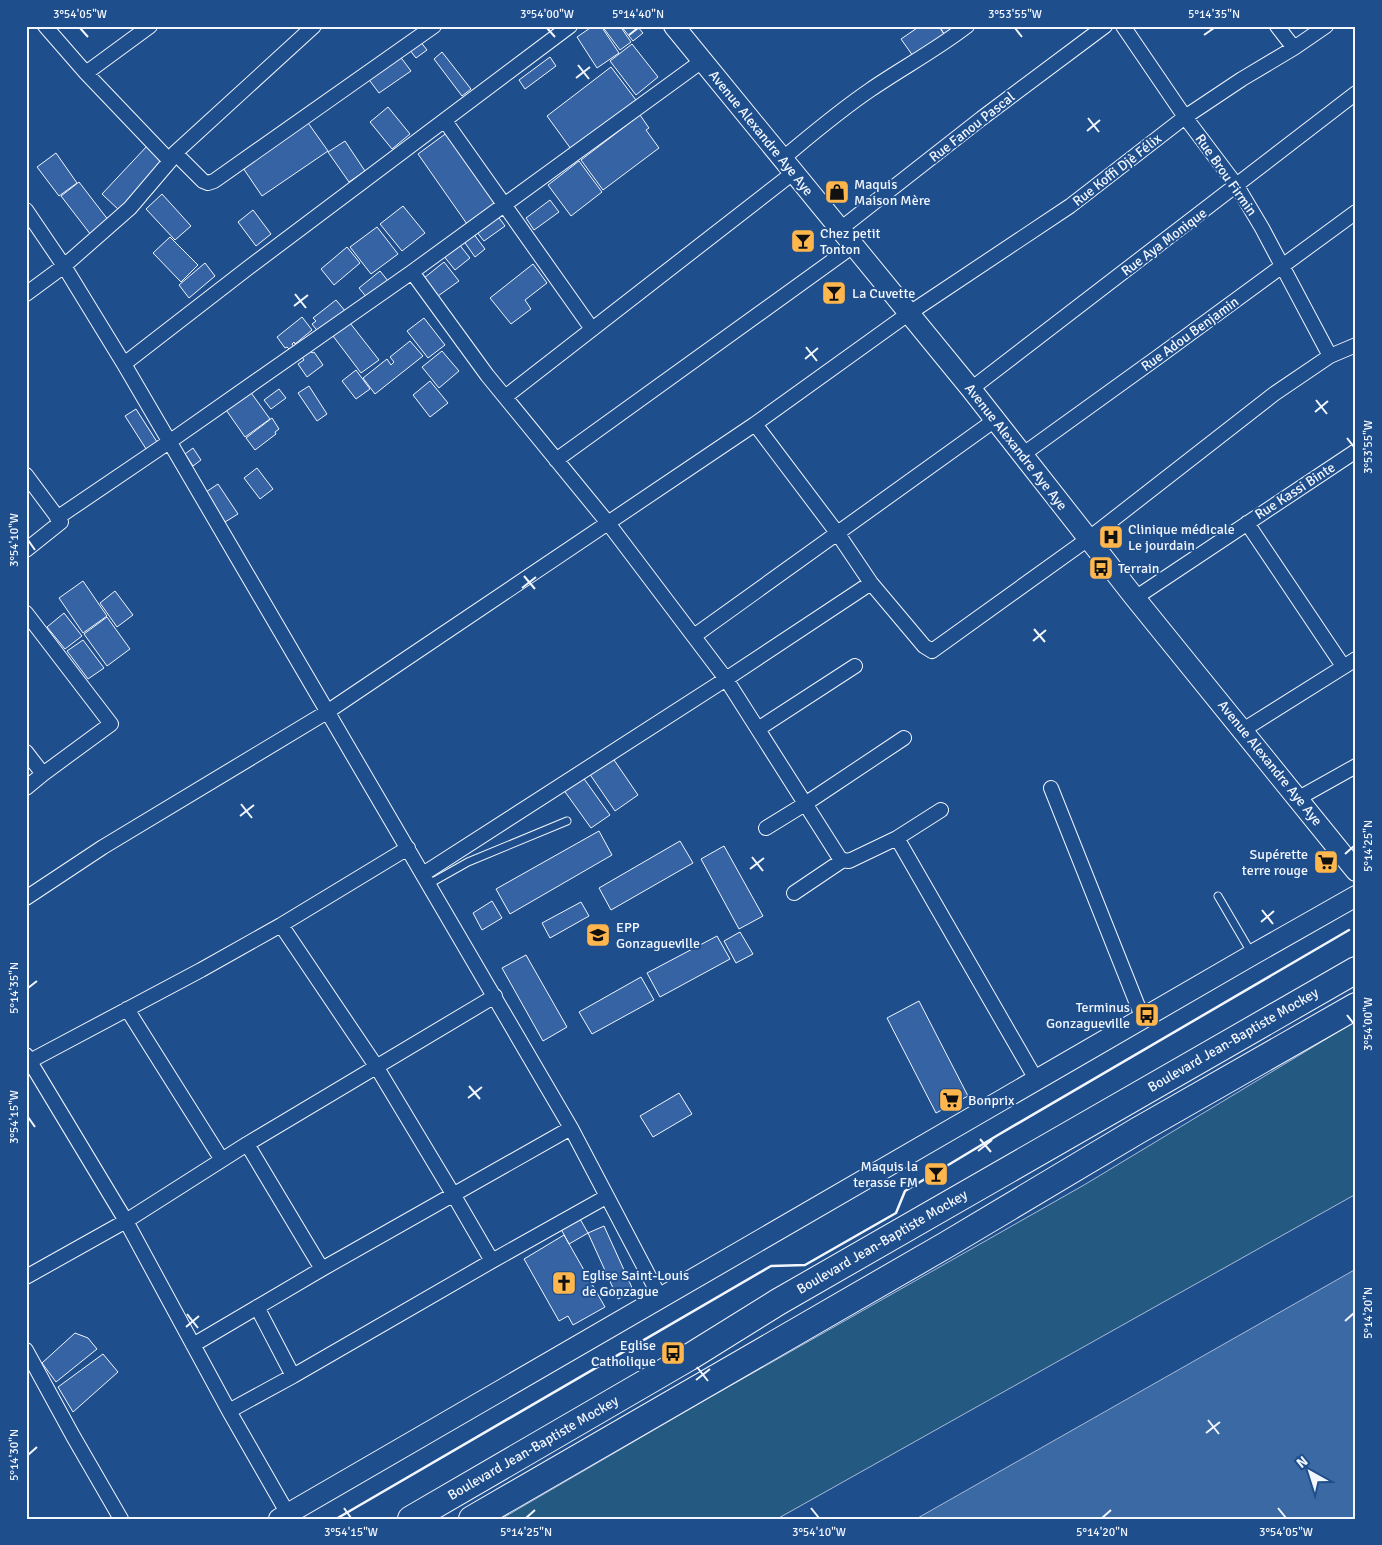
<svg xmlns="http://www.w3.org/2000/svg" width="1382" height="1545" font-family="Signika,sans-serif">
	<rect width="100%" height="100%" fill="#1f4e8c"/>
	<path fill="#245a82" stroke="#a8bbd7" d="M 1356,1021 L 1356,1194 L 777,1519 L 501,1519 L 707,1399 L 1084,1185 Z"/>
	<path fill="#3b69a3" stroke="#a8bbd7" d="M 1356,1269 L 1356,1519 L 916,1519 Z"/>
	<path fill="#3563a3" stroke="#f2f6ff" d="M 593,26 L 601,26 L 619,53 L 597,68 L 577,37 Z
		M 602,26 L 620,26 L 631,42 L 620,50 Z
		M 621,26 L 637,26 L 643,33 L 633,41 Z
		M 920,26 L 939,26 L 944,34 L 913,56 L 901,39 Z
		M 939,26 L 955,26 L 944,34 Z
		M 420,41 L 427,50 L 416,58 L 409,49 Z
		M 632,44 L 658,77 L 636,95 L 610,61 Z
		M 442,52 L 471,89 L 462,96 L 434,59 Z
		M 399,55 L 411,71 L 379,93 L 367,77 Z
		M 550,57 L 556,66 L 525,89 L 519,80 Z
		M 611,67 L 636,100 L 571,149 L 547,116 Z
		M 388,107 L 410,134 L 392,149 L 370,122 Z
		M 640,115 L 649,128 L 646,130 L 659,148 L 603,190 L 581,160 Z
		M 306,120 L 328,151 L 262,196 L 241,165 Z
		M 448,132 L 498,202 L 467,224 L 418,154 Z
		M 345,141 L 365,171 L 349,182 L 328,152 Z
		M 148,145 L 167,163 L 121,212 L 102,194 Z
		M 56,153 L 77,183 L 59,196 L 37,167 Z
		M 579,161 L 602,192 L 571,216 L 548,185 Z
		M 79,182 L 109,221 L 91,235 L 61,196 Z
		M 162,194 L 191,226 L 175,240 L 146,209 Z
		M 550,200 L 559,212 L 534,230 L 526,218 Z
		M 403,206 L 425,233 L 402,251 L 380,224 Z
		M 253,210 L 271,234 L 256,246 L 238,222 Z
		M 497,215 L 505,226 L 484,241 L 476,231 Z
		M 377,227 L 398,254 L 371,274 L 350,247 Z
		M 473,233 L 485,249 L 475,257 L 463,240 Z
		M 170,237 L 198,265 L 181,282 L 153,253 Z
		M 458,243 L 470,258 L 455,270 L 443,255 Z
		M 347,247 L 360,263 L 334,285 L 321,269 Z
		M 444,262 L 459,281 L 438,296 L 424,278 Z
		M 205,263 L 215,276 L 189,298 L 179,285 Z
		M 533,264 L 547,283 L 525,300 L 531,309 L 511,324 L 490,298 Z
		M 380,271 L 389,282 L 368,299 L 359,288 Z
		M 336,300 L 346,312 L 319,333 L 312,324 L 316,321 L 313,318 Z
		M 302,317 L 312,330 L 295,344 L 294,342 L 292,344 L 294,347 L 290,350 L 287,347 L 285,348 L 277,337 Z
		M 424,318 L 445,345 L 428,358 L 407,331 Z
		M 350,323 L 379,360 L 361,373 L 333,336 Z
		M 410,341 L 423,356 L 375,394 L 363,378 L 387,359 L 391,365 L 394,362 L 390,357 Z
		M 310,350 L 312,353 L 314,352 L 323,365 L 307,377 L 298,364 L 304,360 L 302,357 Z
		M 442,351 L 459,371 L 439,388 L 422,367 Z
		M 356,370 L 370,389 L 356,399 L 342,381 Z
		M 430,381 L 448,403 L 430,417 L 413,395 Z
		M 309,386 L 327,414 L 317,421 L 298,393 Z
		M 279,389 L 286,398 L 271,409 L 264,400 Z
		M 249,390 L 270,419 L 245,437 L 224,407 Z
		M 136,409 L 159,445 L 148,452 L 125,416 Z
		M 272,418 L 279,429 L 275,432 L 276,434 L 255,450 L 246,438 Z
		M 193,448 L 201,460 L 193,466 L 185,454 Z
		M 257,468 L 273,489 L 260,499 L 244,478 Z
		M 218,484 L 238,514 L 225,522 L 206,492 Z
		M 83,581 L 107,616 L 83,633 L 59,598 Z
		M 115,591 L 133,615 L 117,627 L 100,603 Z
		M 64,613 L 82,636 L 65,649 L 47,627 Z
		M 107,617 L 130,649 L 107,666 L 84,634 Z
		M 83,640 L 104,668 L 88,679 L 67,651 Z
		M 612,757 L 638,795 L 615,811 L 589,773 Z
		M 582,776 L 610,815 L 591,828 L 563,789 Z
		M 599,831 L 612,855 L 510,914 L 496,889 Z
		M 680,841 L 693,863 L 611,910 L 599,888 Z
		M 724,846 L 763,916 L 739,929 L 701,859 Z
		M 492,901 L 502,918 L 482,930 L 473,913 Z
		M 581,902 L 589,916 L 550,938 L 542,923 Z
		M 740,932 L 753,954 L 736,963 L 724,941 Z
		M 717,936 L 730,959 L 660,997 L 647,973 Z
		M 526,955 L 567,1027 L 543,1041 L 502,968 Z
		M 641,977 L 654,1000 L 592,1034 L 579,1012 Z
		M 919,1001 L 968,1096 L 936,1113 L 887,1018 Z
		M 679,1093 L 692,1114 L 653,1137 L 640,1116 Z
		M 580,1219 L 588,1233 L 569,1244 L 561,1229 Z
		M 604,1226 L 634,1292 L 618,1299 L 588,1233 Z
		M 564,1235 L 605,1307 L 573,1325 L 568,1316 L 559,1321 L 524,1259 Z
		M 75,1333 L 88,1338 L 97,1349 L 56,1382 L 42,1363 Z
		M 103,1354 L 118,1372 L 73,1412 L 58,1387 Z"/>
	<g fill="none" stroke-linecap="round" stroke-linejoin="round">
		<defs>
			<path id="lane" d="M 429,884 L 468,862 L 567,821
				M 1218,896 L 1252,954"/>
			<path id="street" d="M 45,26 L 86,73 L 170,161 L 175,153 L 314,26
				M 1123,26 L 1185,117 L 1237,186 L 1262,228 L 1330,356
				M 1277,26 L 1294,48
				M 86,73 L 150,26
				M 445,121 L 592,329
				M 175,153 L 203,181 L 208,183 L 214,181 L 434,26
				M 782,159 C 811,135 839,111 870,90 C 902,68 936,50 967,26
				M 26,210 L 64,266 L 124,364 L 571,1128 L 661,1299
				M 839,230 L 982,118 L 1105,26
				M 412,272 L 487,375 L 608,523 L 726,679 L 839,857 L 843,860 L 849,861 L 897,838 L 941,810
				M 26,294 L 64,266 L 130,208 L 170,161
				M 124,364 L 248,268 L 570,26
				M 971,389 L 1356,93
				M 505,397 L 793,173
				M 755,424 L 838,534 L 871,583 L 924,646 L 932,651 L 1088,539 L 1274,394 L 1330,356 L 1356,345
				M 1022,455 L 1158,357 L 1356,212
				M 556,460 L 853,246
				M 26,475 L 61,522 L 26,550
				M 57,518 L 169,442 L 412,272 L 702,61
				M 1247,523 L 1343,666
				M 1135,598 L 1356,451
				M 26,613 L 111,724 L 43,774 L 26,788
				M 694,636 L 995,420
				M 758,729 L 855,666
				M 1243,730 L 1356,659
				M 26,752 L 43,774
				M 1051,788 L 1143,1019
				M 1297,799 L 1356,766
				M 766,828 L 805,804 L 904,738
				M 897,838 L 1037,1081
				M 423,874 L 726,679 L 871,583
				M 794,893 L 843,860
				M 26,898 L 103,847 L 327,712 L 755,424 L 908,314 L 1070,206 L 1185,117 L 1242,79 L 1294,48 L 1326,26
				M 281,925 L 376,1066 L 453,1194 L 492,1261
				M 127,1009 L 222,1160
				M 26,1055 L 126,1221 L 229,1411 L 288,1514
				M 30,1061 L 201,970 L 281,925 L 408,848
				M 247,1144 L 322,1269
				M 26,1277 L 126,1221 L 247,1144 L 495,996
				M 257,1307 L 293,1376
				M 193,1345 L 322,1269 L 571,1128
				M 26,1350 L 73,1436 L 121,1519
				M 229,1411 L 293,1376 L 492,1261 L 606,1197"/>
			<path id="secondary" d="M 674,26 L 971,389 L 1135,598 L 1356,871
				M 279,1519 L 1252,955 L 1356,896"/>
			<path id="highway" d="M 411,1519 L 688,1358 L 778,1302 L 1356,970
				M 472,1519 L 946,1245 L 1137,1131 L 1356,1006"/>
		</defs>
		<use href="#lane" stroke="#f2f6ff" stroke-width="9"/>
		<use href="#street" stroke="#f2f6ff" stroke-width="16"/>
		<use href="#secondary" stroke="#f2f6ff" stroke-width="22"/>
		<use href="#highway" stroke="#f2f6ff" stroke-width="28"/>
		<use href="#lane" stroke="#1f4e8c" stroke-width="7"/>
		<use href="#street" stroke="#1f4e8c" stroke-width="14"/>
		<use href="#secondary" stroke="#1f4e8c" stroke-width="20"/>
		<use href="#highway" stroke="#1f4e8c" stroke-width="26"/>
		<path stroke="#f2f6ff" stroke-width="2.5" d="M 336,1519 L 771,1266 L 805,1265 L 896,1213 L 905,1191 L 998,1135 L 1349,930"/>
	</g>
	<path fill="none" stroke="#f2f6ff" stroke-width="2" d="M 80,28 L 88,37M 547,28 L 555,37M 1015,28 L 1022,37M 629,35 L 638,28M 1204,35 L 1214,28M 578,65 L 589,79M 576,78 L 590,67M 1088,118 L 1099,132M 1087,131 L 1100,120M 295,294 L 306,308M 294,306 L 308,295M 806,347 L 817,361M 805,359 L 818,348M 1316,400 L 1327,414M 1315,412 L 1328,401M 1347,438 L 1354,447M 28,540 L 35,550M 524,576 L 535,589M 522,588 L 536,577M 1034,629 L 1045,642M 1033,641 L 1046,630M 241,804 L 252,818M 240,816 L 254,805M 1345,854 L 1354,846M 752,857 L 763,871M 750,869 L 764,858M 1262,910 L 1273,924M 1261,922 L 1274,911M 28,988 L 37,981M 1347,1015 L 1354,1024M 469,1086 L 480,1099M 468,1098 L 482,1087M 28,1117 L 35,1127M 980,1139 L 991,1152M 978,1151 L 992,1140M 187,1314 L 198,1328M 1345,1321 L 1354,1313M 186,1327 L 199,1316M 697,1367 L 708,1381M 696,1380 L 710,1369M 1208,1420 L 1219,1434M 1206,1433 L 1220,1422M 28,1455 L 37,1447M 344,1508 L 351,1518M 811,1508 L 819,1518M 1278,1508 L 1286,1518M 526,1518 L 535,1510M 1102,1518 L 1111,1510"/>
	<defs>
		<symbol id="shop-square" viewBox="-11 -11 22 22"><rect x="-9" y="-9" width="18" height="18" rx="4" fill="#ffb74d" stroke="#1f4e8c"/><path d="M-5-2.5h2.3a2.7 3.5 0 0 1 5.4 0H5L5.5 6h-11ZM-1.5-2.5h3a1.5 2.3 0 0 0-3 0Z" fill="#111"/></symbol>
		<symbol id="bar-square" viewBox="-11 -11 22 22"><rect x="-9" y="-9" width="18" height="18" rx="4" fill="#ffb74d" stroke="#1f4e8c"/><path d="M-6-5H6L.8 .8V4.5H3.5V6h-7V4.5H-.8V.8Z" fill="#111"/></symbol>
		<symbol id="hospital-square" viewBox="-11 -11 22 22"><rect x="-9" y="-9" width="18" height="18" rx="4" fill="#ffb74d" stroke="#1f4e8c"/><path d="M-5-5h3v3.5h4V-5h3V5h-3V1.5h-4V5h-3Z" fill="#111"/></symbol>
		<symbol id="bus-square" viewBox="-11 -11 22 22"><rect x="-9" y="-9" width="18" height="18" rx="4" fill="#ffb74d" stroke="#1f4e8c"/><path d="M-5-6H5V4H4V6H2V4H-2V6H-4V4H-5ZM-3.5-4V0h7V-4ZM-3.5 1.2v1.5H-2V1.2ZM2 1.2v1.5H3.5V1.2Z" fill="#111"/></symbol>
		<symbol id="supermarket-square" viewBox="-11 -11 22 22"><rect x="-9" y="-9" width="18" height="18" rx="4" fill="#ffb74d" stroke="#1f4e8c"/><path d="M-6-5.5h2.5l.6 2H6L4.5 2H-2.5L-4.4-4H-6ZM-1.5 3.2a1.3 1.3 0 1 0 .1 0ZM3 3.2a1.3 1.3 0 1 0 .1 0Z" fill="#111"/></symbol>
		<symbol id="school-square" viewBox="-11 -11 22 22"><rect x="-9" y="-9" width="18" height="18" rx="4" fill="#ffb74d" stroke="#1f4e8c"/><path d="M0-5L7-2L0 1L-7-2ZM-4 1L0 2.5L4 1V4Q0 6-4 4Z" fill="#111"/></symbol>
		<symbol id="church-square" viewBox="-11 -11 22 22"><rect x="-9" y="-9" width="18" height="18" rx="4" fill="#ffb74d" stroke="#1f4e8c"/><path d="M-1.2-6h2.4v3.5h3.3v2.4h-3.3V6h-2.4V-.1h-3.3v-2.4h3.3Z" fill="#111"/></symbol>
	</defs>
	<g fill-rule="evenodd">
		<use href="#shop-square" x="823" y="178" width="28" height="28"/>
		<use href="#bar-square" x="789" y="227" width="28" height="28"/>
		<use href="#bar-square" x="820" y="279" width="28" height="28"/>
		<use href="#hospital-square" x="1097" y="523" width="28" height="28"/>
		<use href="#bus-square" x="1087" y="554" width="28" height="28"/>
		<use href="#supermarket-square" x="1312" y="848" width="28" height="28"/>
		<use href="#school-square" x="584" y="921" width="28" height="28"/>
		<use href="#bus-square" x="1133" y="1001" width="28" height="28"/>
		<use href="#supermarket-square" x="937" y="1086" width="28" height="28"/>
		<use href="#bar-square" x="922" y="1160" width="28" height="28"/>
		<use href="#church-square" x="550" y="1269" width="28" height="28"/>
		<use href="#bus-square" x="659" y="1339" width="28" height="28"/>
	</g>
	<g text-anchor="middle" dominant-baseline="central" stroke-width="4" stroke-linejoin="round" paint-order="stroke">
		<g font-size="14" fill="#f2f6ff" stroke="#1f4e8c">
			<text transform="translate(972 127) rotate(-38)">Rue Fanou Pascal</text>
			<text transform="translate(761 133) rotate(51)">Avenue Alexandre Aye Aye</text>
			<text transform="translate(1117 170) rotate(-38)">Rue Koffi Djè Félix</text>
			<text transform="translate(1226 175) rotate(55)">Rue Brou Firmin</text>
			<text transform="translate(1164 242) rotate(-37)">Rue Aya Monique</text>
			<text transform="translate(1190 334) rotate(-36)">Rue Adou Benjamin</text>
			<text transform="translate(1016 447) rotate(52)">Avenue Alexandre Aye Aye</text>
			<text transform="translate(1295 491) rotate(-33)">Rue Kassi Binte</text>
			<text transform="translate(1270 763) rotate(51)">Avenue Alexandre Aye Aye</text>
			<text transform="translate(1233 1040) rotate(-30)">Boulevard Jean-Baptiste Mockey</text>
			<text transform="translate(882 1242) rotate(-30)">Boulevard Jean-Baptiste Mockey</text>
			<text transform="translate(533 1448) rotate(-30)">Boulevard Jean-Baptiste Mockey</text>
		</g>
		<g font-size="14" fill="#f2f6ff" stroke="#1f4e8c" text-anchor="start">
			<text x="854" y="184">Maquis<tspan x="854" dy="16">Maison Mère</tspan></text>
			<text x="820" y="233">Chez petit<tspan x="820" dy="16">Tonton</tspan></text>
			<text x="852" y="293">La Cuvette</text>
			<text x="1128" y="529">Clinique médicale<tspan x="1128" dy="16">Le jourdain</tspan></text>
			<text x="1118" y="568">Terrain</text>
			<text x="1308" y="854" text-anchor="end">Supérette<tspan x="1308" dy="16">terre rouge</tspan></text>
			<text x="616" y="927">EPP<tspan x="616" dy="16">Gonzagueville</tspan></text>
			<text x="1130" y="1007" text-anchor="end">Terminus<tspan x="1130" dy="16">Gonzagueville</tspan></text>
			<text x="968" y="1100">Bonprix</text>
			<text x="918" y="1166" text-anchor="end">Maquis la<tspan x="918" dy="16">terasse FM</tspan></text>
			<text x="582" y="1275">Eglise Saint-Louis<tspan x="582" dy="16">de Gonzague</tspan></text>
			<text x="656" y="1345" text-anchor="end">Eglise<tspan x="656" dy="16">Catholique</tspan></text>
		</g>
	</g>
	<rect width="1382" height="1545" fill="none" stroke="#1f4e8c" stroke-width="55"/>
	<g transform="translate(1310 1472) rotate(321)" stroke="#1f4e8c" stroke-width="4" paint-order="stroke">
	<path d="M0-4L9 19L0 12L-9 19Z" fill="#f2f6ff"/>
	<text y="-8" font-size="14" font-weight="bold" text-anchor="middle" fill="#f2f6ff">N</text>
	</g>
	<rect x="28" y="28" width="1326" height="1490" fill="none" stroke="#f2f6ff" stroke-width="2"/>
	<g font-size="12" text-anchor="middle" fill="#f2f6ff">
		<text x="80" y="18">3°54'05"W</text>
		<text x="547" y="18">3°54'00"W</text>
		<text x="638" y="18">5°14'40"N</text>
		<text x="1015" y="18">3°53'55"W</text>
		<text x="1214" y="18">5°14'35"N</text>
		<text transform="translate(1368 447) rotate(-90)" y="4">3°53'55"W</text>
		<text transform="translate(14 540) rotate(-90)" y="4">3°54'10"W</text>
		<text transform="translate(1368 846) rotate(-90)" y="4">5°14'25"N</text>
		<text transform="translate(14 988) rotate(-90)" y="4">5°14'35"N</text>
		<text transform="translate(1368 1024) rotate(-90)" y="4">3°54'00"W</text>
		<text transform="translate(14 1117) rotate(-90)" y="4">3°54'15"W</text>
		<text transform="translate(1368 1313) rotate(-90)" y="4">5°14'20"N</text>
		<text transform="translate(14 1455) rotate(-90)" y="4">5°14'30"N</text>
		<text x="351" y="1536">3°54'15"W</text>
		<text x="526" y="1536">5°14'25"N</text>
		<text x="819" y="1536">3°54'10"W</text>
		<text x="1102" y="1536">5°14'20"N</text>
		<text x="1286" y="1536">3°54'05"W</text>
	</g>
</svg>
